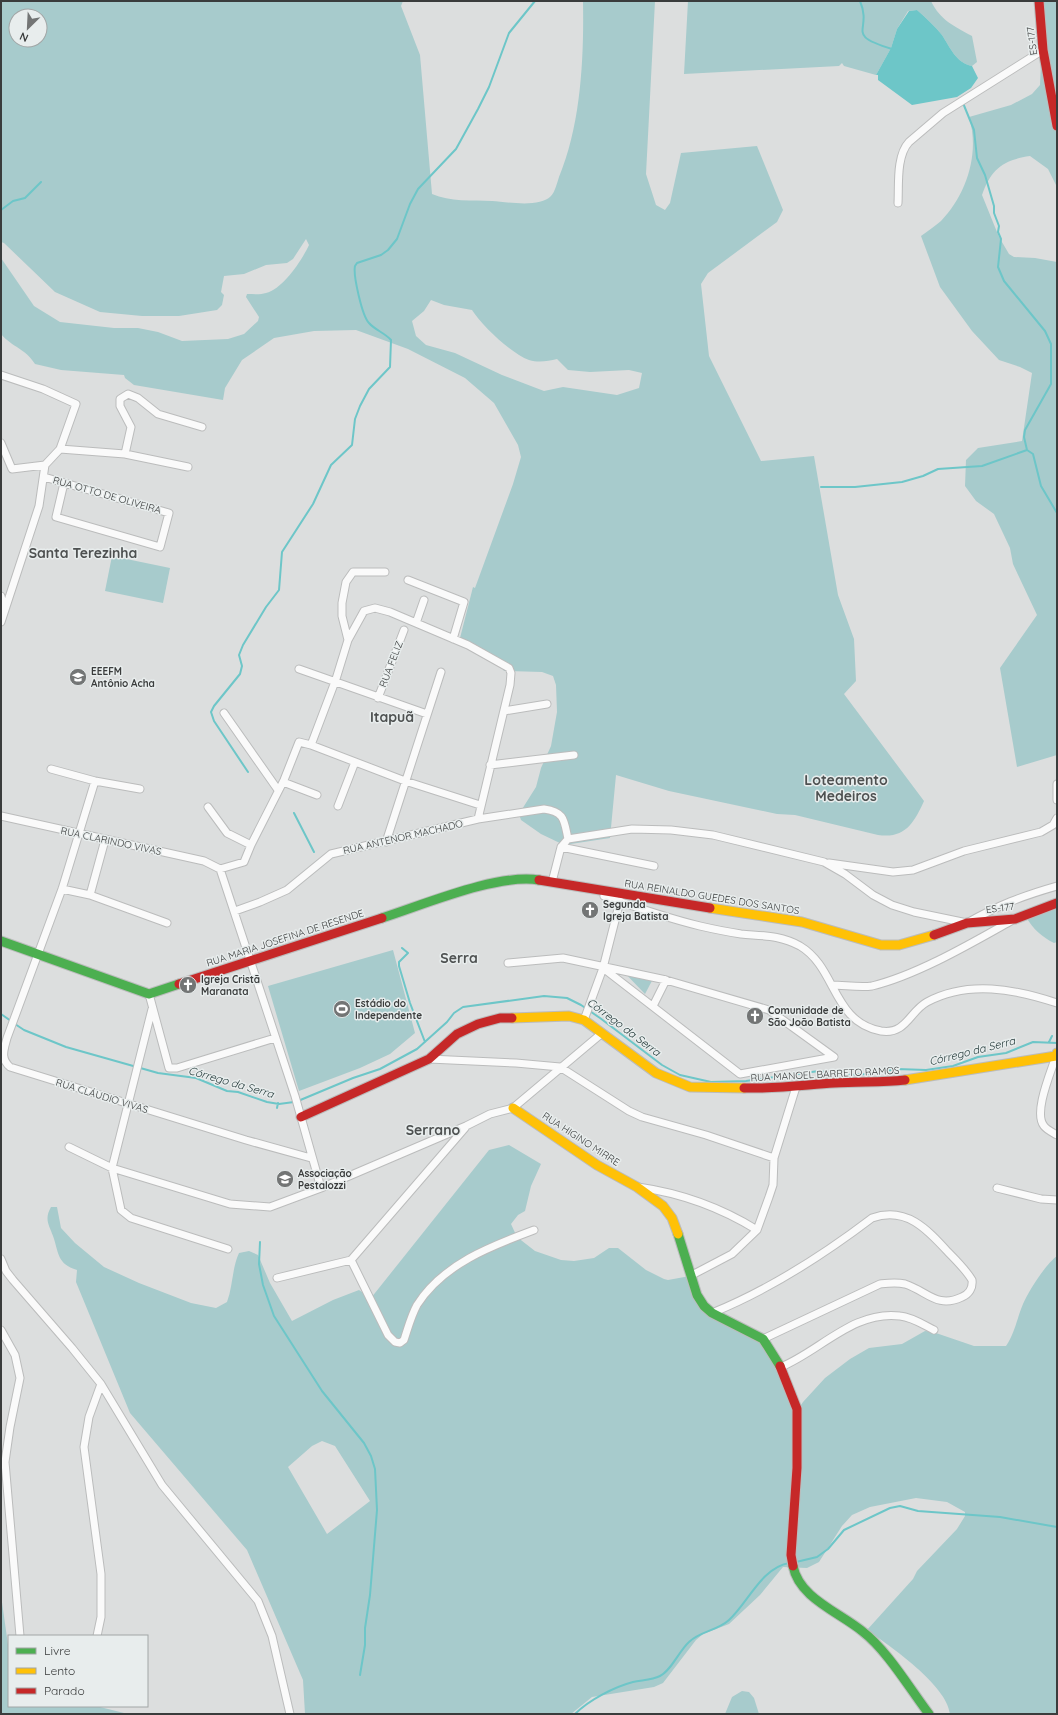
<svg xmlns="http://www.w3.org/2000/svg" width="1058" height="1715" font-family="Quicksand,sans-serif">
	<rect width="100%" height="100%" fill="#dcdede"/>
	<path fill="#a7cbcc" fill-rule="evenodd" d="M 1,1 L 403,1 L 401,6 L 420,55 L 432,194 C 450,202 472,200 492,201 C 507,202 540,208 551,196 C 555,192 557,183 559,177 C 581,124 584,58 583,1 L 655,1 L 646,174 L 656,205 L 665,210 L 670,203 L 681,153 L 757,146 L 783,210 L 777,222 L 708,273 L 701,284 L 709,356 L 761,461 L 814,456 L 838,595 L 854,639 L 856,681 L 844,694 L 924,801 C 914,823 905,839 878,835 L 795,815 L 777,814 L 669,791 L 616,775 L 610,838 L 564,845 L 541,834 L 521,820 L 519,814 L 536,787 L 541,768 L 551,746 L 557,712 L 556,685 L 553,676 L 542,672 L 504,671 L 501,665 L 459,642 L 473,587 L 475,588 L 513,484 L 521,457 L 518,445 L 494,403 L 465,378 L 408,349 L 356,330 L 314,331 L 274,338 L 242,360 L 225,388 L 223,400 L 134,385 L 125,378 L 124,375 L 61,370 L 35,364 C 25,348 13,348 1,334 L 1,258 L 34,306 L 60,322 L 114,328 L 138,328 L 158,332 L 182,341 L 228,339 L 244,334 L 258,321 L 259,317 L 246,297 L 247,294 C 253,294 260,295 266,293 C 283,289 302,260 309,245 L 306,239 L 293,259 L 287,263 L 266,265 L 244,274 L 224,276 L 221,292 L 224,295 L 222,305 L 217,310 L 179,316 L 142,316 L 100,312 L 55,292 L 4,243 L 1,242 ZM 16,16 L 40,16 L 40,40 L 16,40 ZM 431,300 L 444,305 L 472,310 C 482,326 511,353 529,360 C 539,363 548,361 557,359 L 568,370 L 590,372 L 629,370 L 642,373 L 639,388 L 617,395 L 563,387 L 544,391 L 502,375 L 455,353 L 426,345 L 416,336 L 412,321 L 424,311 Z
		M 688,1 L 931,1 C 940,20 954,26 972,36 L 977,62 L 972,66 C 956,63 950,47 942,35 C 935,26 926,18 917,10 L 908,11 L 897,29 L 891,48 L 876,75 L 844,66 L 842,63 L 839,66 L 684,74 Z
		M 1035,1 L 1057,1 L 1057,187 L 1048,169 L 1030,156 C 1003,160 991,169 982,195 L 999,237 L 1009,254 L 1014,257 L 1035,258 L 1057,262 L 1057,755 L 1017,767 L 1000,668 L 1037,615 L 1013,564 L 1010,548 L 994,514 L 976,501 L 965,486 L 966,460 L 978,448 L 1022,441 L 1032,373 L 1020,367 L 999,360 L 972,331 L 940,287 L 921,236 C 928,231 935,226 941,221 C 967,194 980,153 969,117 L 1011,105 L 1032,94 L 1040,85 L 1041,62 Z
		M 112,556 L 170,568 L 163,603 L 105,591 Z
		M 1057,902 L 1057,942 L 1054,943 C 1042,937 1033,929 1026,917 Z
		M 393,950 L 415,1033 L 390,1054 L 360,1068 L 299,1091 L 268,986 Z
		M 620,968 L 654,977 L 645,994 Z
		M 509,1145 L 541,1164 L 531,1186 L 525,1211 L 518,1215 L 511,1224 L 517,1237 L 535,1251 L 561,1260 L 574,1261 L 594,1258 L 609,1248 L 618,1248 L 646,1270 L 664,1279 L 668,1280 L 690,1276 L 700,1308 L 762,1341 L 776,1366 L 797,1411 L 803,1402 L 825,1378 L 850,1359 L 869,1348 L 902,1344 L 925,1331 L 933,1332 L 974,1346 L 1006,1346 C 1015,1333 1017,1318 1023,1304 C 1029,1290 1046,1264 1057,1256 L 1057,1714 L 950,1714 C 947,1685 890,1646 867,1630 L 913,1579 L 917,1571 L 957,1529 L 965,1516 L 965,1512 L 947,1502 L 916,1498 L 870,1507 L 852,1515 L 842,1526 L 819,1562 L 807,1568 L 783,1567 L 760,1595 L 729,1624 L 703,1634 L 696,1640 L 663,1683 L 654,1687 L 592,1697 L 571,1714 L 305,1714 L 303,1680 L 247,1550 L 130,1413 L 76,1282 L 77,1270 C 57,1264 59,1253 53,1236 C 49,1225 44,1219 51,1207 L 57,1207 L 61,1228 L 75,1243 L 104,1267 L 139,1283 L 191,1303 L 216,1308 L 227,1302 C 233,1286 232,1268 239,1253 L 249,1251 L 258,1255 L 270,1283 L 292,1321 L 333,1300 L 359,1290 L 371,1298 L 489,1150 ZM 322,1441 L 335,1446 L 370,1501 L 327,1534 L 288,1467 L 312,1446 Z
		M 1,1595 L 9,1652 L 9,1706 L 96,1706 L 128,1714 L 1,1714 Z
		M 742,1691 L 749,1692 L 754,1698 L 759,1714 L 725,1714 L 732,1697 Z"/>
	<path fill="#6dc6c8" d="M 917,10 C 926,18 935,26 942,35 C 950,47 956,63 972,66 L 978,78 L 971,88 L 957,97 L 912,105 L 878,80 L 878,75 L 876,75 L 891,48 L 897,29 L 909,11 Z"/>
	<g fill="none" stroke-linecap="round" stroke-linejoin="round">
		<path stroke="#6dc6c8" stroke-width="2" d="M 860,1 C 873,32 843,34 892,49
			M 963,103 L 974,130 L 977,158 L 985,175 L 994,206 L 994,213 L 999,226 L 998,232 L 1001,239 L 998,267 L 1004,281 L 1045,331 L 1051,344 L 1051,384 L 1025,430 L 1024,437 L 1027,450 L 1033,454 L 1041,486 L 1057,513
			M 1,210 L 13,201 L 25,198 L 41,182
			M 821,487 L 855,487 L 902,482 L 923,476 L 938,469 L 982,466 L 1027,450
			M 248,772 L 214,721 L 211,712 L 214,706 L 240,674 L 242,666 L 239,655 L 243,645 L 266,607 L 279,590 L 282,552 L 313,504 L 331,465 L 352,445 L 355,419 L 360,406 L 369,389 L 390,367 L 391,340 C 385,333 375,330 369,323 C 362,316 353,275 355,266 L 357,263 L 381,255 L 388,250 L 397,239 L 410,204 L 418,189 L 456,149 L 478,109 L 489,87 L 509,33 L 535,1
			M 294,813 L 314,852
			M 402,948 L 408,953 L 399,962 L 399,966 L 410,1003 L 425,1042
			M 1,1014 L 11,1021
			M 15,1024 L 24,1030 L 66,1047 L 158,1073 L 196,1078 L 227,1091 L 238,1092 L 267,1102 L 279,1104 L 294,1102
			M 1049,1042 L 1052,1036
			M 298,1101 L 353,1078 L 380,1069 L 417,1049 L 447,1022 L 454,1013 L 463,1007 L 544,996 L 567,998 L 581,1005 L 600,1018 L 662,1065 L 680,1075 L 711,1082 L 746,1081 L 819,1071 L 844,1075 L 869,1074 L 897,1069 L 926,1070 L 953,1066 L 978,1057 L 1006,1053 L 1033,1042 L 1057,1043
			M 277,1108 L 278,1103
			M 260,1242 L 259,1264 L 263,1285 L 274,1316 L 322,1391 L 364,1443 L 371,1456 L 375,1469 L 377,1510 L 370,1595 L 365,1628 L 365,1645 L 360,1675
			M 796,1562 L 817,1557 L 828,1549 L 844,1530 L 890,1508 L 900,1506 L 918,1511 L 1000,1517 L 1057,1527
			M 575,1714 C 589,1700 614,1687 633,1682 C 642,1680 652,1680 660,1676 C 671,1671 679,1651 689,1642 C 700,1631 717,1631 729,1620 C 748,1603 761,1568 789,1563"/>
		<defs>
			<path id="street" d="M 898,203 C 899,185 896,156 909,142 L 943,113 L 1043,50
				M 1,375 L 43,389 L 76,404 L 60,449 L 45,465
				M 1,443 L 12,469 L 45,465
				M 60,449 L 125,454 L 188,467
				M 125,454 L 131,427 L 120,406 L 120,399 L 128,394 L 138,398 L 158,414 L 202,427
				M 44,477 L 169,513 L 160,547 L 56,517 L 64,483
				M 408,580 L 464,602 L 453,639
				M 1,596 L 4,609
				M 1,622 L 39,506 L 45,465
				M 416,623 L 424,600
				M 348,640 L 364,611 L 375,608 L 390,612 L 468,645 L 509,668 L 511,673 L 510,685 L 478,819
				M 299,669 L 427,714
				M 378,698 L 404,630
				M 504,711 L 547,704
				M 224,713 L 278,790
				M 311,745 L 405,781 L 480,805
				M 490,765 L 574,755
				M 51,769 L 95,781 L 140,789
				M 95,781 L 62,889 L 7,1038 C 4,1050 0,1058 10,1067 L 246,1140 L 311,1158
				M 283,782 L 317,795
				M 1057,784 L 1057,800
				M 338,806 L 355,762
				M 208,807 L 227,833 L 251,845
				M 1,816 L 204,861 L 220,869
				M 386,842 L 441,672
				M 561,847 L 654,866
				M 829,863 L 893,872 L 913,870 L 964,851 L 1041,832 L 1053,825 L 1057,818
				M 220,869 L 244,862 L 251,845 L 284,780 L 299,742 L 311,745 L 336,679 L 348,640 L 342,616 L 342,603 L 346,582 L 353,572 L 385,572
				M 220,869 L 295,1096 L 321,1188
				M 552,882 L 561,847 L 568,839 L 632,829 L 671,830 L 713,835 L 824,862 L 845,874 L 873,895 L 892,905 L 914,912 L 967,923 C 999,905 1022,896 1057,886
				M 62,889 L 90,895 L 167,923
				M 90,895 L 105,840
				M 604,896 C 635,907 667,918 700,926 C 713,929 728,932 741,934 C 763,936 780,935 800,946 C 837,968 832,1022 881,1031 C 906,1035 910,1011 927,1002 C 968,980 1015,989 1057,1003
				M 235,911 L 260,902 L 287,890 L 331,854 L 478,819 L 544,809 C 565,812 564,820 568,839
				M 508,963 L 563,958 L 666,980 L 769,1010 L 834,1057 L 740,1074 L 603,968
				M 832,985 C 844,985 860,988 872,986 C 917,975 970,944 1011,921
				M 149,994 L 169,1068 L 177,1068 L 275,1038
				M 653,1006 L 666,980
				M 152,1009 L 112,1168 L 121,1210 L 131,1218 L 228,1249
				M 584,1020 L 603,968 L 620,901
				M 1056,1056 C 1051,1072 1033,1113 1044,1126 C 1047,1130 1052,1132 1057,1135
				M 429,1059 L 516,1063 L 560,1067 L 629,1111 L 642,1117 L 706,1135 L 774,1158
				M 69,1147 L 112,1168 L 230,1204 L 270,1207 L 321,1188 L 466,1126 L 490,1114 L 513,1108 L 601,1034
				M 638,1187 C 680,1193 720,1207 757,1230
				M 997,1188 L 1041,1199 L 1057,1200
				M 1,1259 L 6,1271 L 13,1280 L 72,1348 L 101,1384 L 162,1485 L 258,1601 L 272,1636 L 290,1714
				M 351,1260 L 388,1335 L 395,1342 L 400,1343 L 404,1340 C 408,1328 411,1316 417,1305 C 443,1264 491,1246 534,1230
				M 692,1275 L 732,1254 L 757,1230 L 769,1197 L 773,1185 L 774,1158 L 796,1087
				M 277,1278 L 351,1260 L 465,1128
				M 712,1313 C 771,1289 822,1256 872,1218 C 906,1206 927,1229 948,1252 C 957,1261 966,1270 972,1280 C 973,1288 969,1294 962,1297 C 937,1309 927,1291 905,1284 C 896,1282 889,1283 880,1284 L 763,1339
				M 1,1330 L 15,1355 L 20,1378 L 10,1427 L 5,1462 L 20,1636
				M 781,1367 C 820,1351 854,1310 900,1316 C 912,1317 924,1325 934,1330
				M 97,1636 L 101,1617 L 101,1574 L 84,1447 L 89,1417 L 101,1384"/>
			<path id="fast" d="M 382,918 C 423,905 498,873 539,880
				M 1,941 L 149,994 L 179,984
				M 678,1234 L 697,1295 L 704,1306 L 712,1313 L 763,1339 L 780,1366
				M 793,1566 C 799,1598 839,1612 862,1631 C 887,1650 910,1689 929,1714"/>
			<path id="slow" d="M 710,908 L 802,922 L 881,945 L 899,945 L 934,935
				M 512,1018 L 569,1016 L 584,1020 L 656,1073 L 690,1087 L 744,1088
				M 905,1080 L 1056,1056 L 1057,1053
				M 513,1108 L 597,1165 L 637,1187 L 663,1206 L 672,1218 L 678,1234"/>
			<path id="jam" d="M 1039,1 L 1043,50 L 1057,126
				M 539,880 L 710,908
				M 934,935 L 967,923 L 1015,919 L 1057,903
				M 179,984 L 382,918
				M 744,1088 C 774,1089 804,1085 834,1083 C 858,1081 881,1083 905,1080
				M 301,1117 L 429,1059 L 457,1034 L 478,1024 L 500,1018 L 512,1018
				M 780,1366 L 797,1409 L 797,1468 L 791,1555 L 793,1566"/>
		</defs>
		<use href="#street" stroke="#bbbcbc" stroke-width="9"/>
		<use href="#fast" stroke="#bbbcbc" stroke-width="11"/>
		<use href="#slow" stroke="#bbbcbc" stroke-width="11"/>
		<use href="#jam" stroke="#bbbcbc" stroke-width="11"/>
		<use href="#street" stroke="#fafafa" stroke-width="7"/>
		<use href="#fast" stroke="#4caf50" stroke-width="9"/>
		<use href="#slow" stroke="#ffc107" stroke-width="9"/>
		<use href="#jam" stroke="#c62828" stroke-width="9"/>
	</g>
	<defs>
		<symbol id="school-disc" viewBox="-11 -11 22 22"><circle r="9.5" fill="#737575" stroke="#e8eded"/><path d="M0-5L7-2L0 1L-7-2ZM-4 1L0 2.5L4 1V4Q0 6-4 4Z" fill="#fff"/></symbol>
		<symbol id="church-disc" viewBox="-11 -11 22 22"><circle r="9.5" fill="#737575" stroke="#e8eded"/><path d="M-1.2-6h2.4v3.5h3.3v2.4h-3.3V6h-2.4V-.1h-3.3v-2.4h3.3Z" fill="#fff"/></symbol>
		<symbol id="stadium-disc" viewBox="-11 -11 22 22"><circle r="9.5" fill="#737575" stroke="#e8eded"/><path d="M0-5a6.5 5 0 1 0 0 10a6.5 5 0 1 0 0-10ZM-3.5-1.8h7v3.6h-7Z" fill="#fff"/></symbol>
	</defs>
	<g fill-rule="evenodd">
		<use href="#school-disc" x="68" y="667" width="20" height="20"/>
		<use href="#church-disc" x="580" y="900" width="20" height="20"/>
		<use href="#church-disc" x="178" y="975" width="20" height="20"/>
		<use href="#stadium-disc" x="332" y="999" width="20" height="20"/>
		<use href="#church-disc" x="745" y="1006" width="20" height="20"/>
		<use href="#school-disc" x="275" y="1169" width="20" height="20"/>
	</g>
	<g text-anchor="middle" dominant-baseline="central" stroke-width="3" stroke-linejoin="round" paint-order="stroke">
		<g font-size="10" fill="#3a3c3c" stroke="#e8eded">
			<text transform="translate(1032 41) rotate(-97)">ES-177</text>
			<text transform="translate(107 495) rotate(16)">RUA OTTO DE OLIVEIRA</text>
			<text transform="translate(391 664) rotate(-69)">RUA FELIZ</text>
			<text transform="translate(403 837) rotate(-13)">RUA ANTENOR MACHADO</text>
			<text transform="translate(111 841) rotate(12)">RUA CLARINDO VIVAS</text>
			<text transform="translate(712 897) rotate(9)">RUA REINALDO GUEDES DOS SANTOS</text>
			<text transform="translate(1000 908) rotate(-7)">ES-177</text>
			<text transform="translate(285 938) rotate(-18)">RUA MARIA JOSEFINA DE RESENDE</text>
			<text transform="translate(825 1074) rotate(-3)">RUA MANOEL BARRETO RAMOS</text>
			<text transform="translate(102 1096) rotate(17)">RUA CLÁUDIO VIVAS</text>
			<text transform="translate(581 1139) rotate(33)">RUA HIGINO MIRRE</text>
		</g>
		<g font-size="10" font-weight="bold" fill="#3a3c3c" stroke="#e8eded" text-anchor="start">
			<text x="91" y="671">EEEFM<tspan x="91" dy="12">Antônio Acha</tspan></text>
			<text x="603" y="904">Segunda<tspan x="603" dy="12">Igreja Batista</tspan></text>
			<text x="201" y="979">Igreja Cristã<tspan x="201" dy="12">Maranata</tspan></text>
			<text x="355" y="1003">Estádio do<tspan x="355" dy="12">Independente</tspan></text>
			<text x="768" y="1010">Comunidade de<tspan x="768" dy="12">São João Batista</tspan></text>
			<text x="298" y="1173">Associação<tspan x="298" dy="12">Pestalozzi</tspan></text>
		</g>
		<g font-size="11" font-style="italic" fill="#1f3535" stroke="#e8eded">
			<text transform="translate(624 1027) rotate(37)">Córrego da Serra</text>
			<text transform="translate(972 1051) rotate(-14)">Córrego da Serra</text>
			<text transform="translate(231 1082) rotate(16)">Córrego da Serra</text>
		</g>
		<g font-size="14" font-weight="bold" fill="#4e5151" stroke="#e8eded">
			<text x="83" y="553">Santa Terezinha</text>
			<text x="392" y="717">Itapuã</text>
			<text x="846" y="780">Loteamento<tspan x="846" dy="16">Medeiros</tspan></text>
			<text x="459" y="958">Serra</text>
			<text x="433" y="1130">Serrano</text>
		</g>
	</g>
	<rect width="1058" height="1715" fill="none" stroke="#3a3c3c" stroke-width="4"/>
	<rect x="8" y="1635" width="140" height="72" fill="#e8eded" stroke="#a2a6a6"/>
	<rect x="16" y="1648" width="20" height="6" fill="#4caf50" stroke="#a2a6a6"/>
	<text x="44" y="1655" font-size="12" fill="#3a3c3c">Livre</text>
	<rect x="16" y="1668" width="20" height="6" fill="#ffc107" stroke="#a2a6a6"/>
	<text x="44" y="1675" font-size="12" fill="#3a3c3c">Lento</text>
	<rect x="16" y="1688" width="20" height="6" fill="#c62828" stroke="#a2a6a6"/>
	<text x="44" y="1695" font-size="12" fill="#3a3c3c">Parado</text>
	<g transform="translate(28 28) rotate(204)"><circle r="19" fill="#e8eded" stroke="#a2a6a6"/>
	<path d="M0-3L7 15L0 10L-7 15Z" fill="#737575"/>
	<text y="-6" font-size="11" font-weight="bold" text-anchor="middle" fill="#3a3c3c">N</text>
	</g>
</svg>
